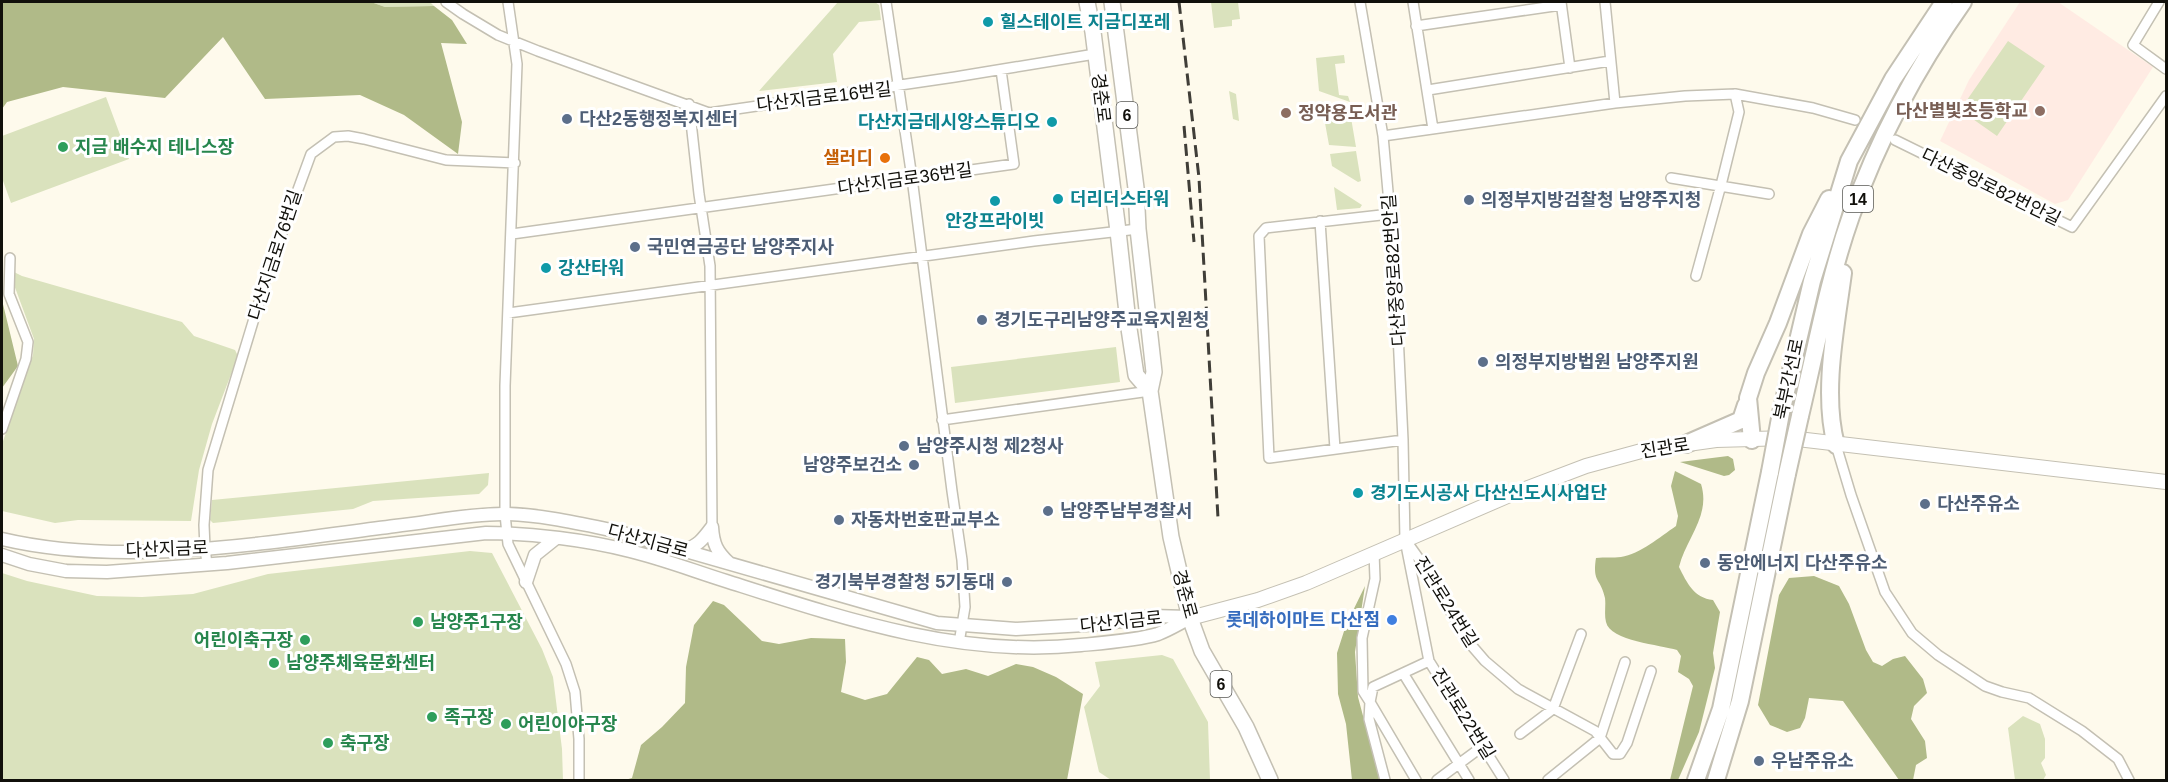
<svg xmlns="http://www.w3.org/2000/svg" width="2168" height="782" font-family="Arial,'Noto Sans KR',sans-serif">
	<rect width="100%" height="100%" fill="#fefaec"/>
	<path fill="#ffebe3" d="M 2020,2 L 2058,2 L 2153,67 L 2068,200 L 2055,204 L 1940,141 L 1969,80 Z"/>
	<path fill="#dae2bd" d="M 371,2 L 430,2 L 434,6 L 385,7 Z
		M 838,2 L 875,2 L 879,5 L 881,20 L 859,22 L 833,54 L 837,82 L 759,91 Z
		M 1211,2 L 1238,2 L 1240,19 L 1232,20 L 1232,26 L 1214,28 Z
		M 2008,41 L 2045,66 L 1997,136 L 1960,110 Z
		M 1344,55 L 1345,63 L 1335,64 L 1339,95 L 1348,96 L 1350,102 L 1319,91 L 1316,58 Z
		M 1229,91 L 1236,94 L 1239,121 L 1233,119 Z
		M 106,97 L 129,159 L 11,203 L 2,178 L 2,136 Z
		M 1321,101 L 1350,112 L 1356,147 L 1329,145 Z
		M 1356,151 L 1361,181 L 1358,182 L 1332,166 L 1330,154 Z
		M 1334,187 L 1362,205 L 1360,208 L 1337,210 Z
		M 12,271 L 22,276 L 182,322 L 194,336 L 235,350 L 238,356 L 212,424 L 199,470 L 191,521 L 78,520 L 55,523 L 2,511 L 2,444 L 33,355 L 34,339 L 13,282 Z
		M 1116,347 L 1120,382 L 955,403 L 951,367 Z
		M 489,473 L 488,485 L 479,494 L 373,501 L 353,509 L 213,523 L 210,520 L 212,500 Z
		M 470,551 L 492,553 L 542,649 L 553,677 L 562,749 L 563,780 L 2,780 L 2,573 L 27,581 L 97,596 L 142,597 L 193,594 L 268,574 Z
		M 1162,655 L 1173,659 L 1208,722 L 1210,780 L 1111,780 L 1099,772 L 1084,707 L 1100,686 L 1095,662 Z
		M 2023,716 L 2040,724 L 2045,739 L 2045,758 L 2041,763 L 2046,775 L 2043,780 L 2015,780 L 2008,728 Z"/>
	<path fill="#b0ba88" d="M 2,2 L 371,2 L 385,7 L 434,6 L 452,20 L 467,44 L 441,43 L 462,122 L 458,154 L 404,115 L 360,95 L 265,99 L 223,37 L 165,98 L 63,87 L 7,102 L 2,109 Z
		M 2,300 L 18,366 L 2,388 Z
		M 1728,456 L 1733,459 L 1735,470 L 1729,475 L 1724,476 L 1680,462 Z
		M 1675,471 L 1701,484 C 1711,516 1686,538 1679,567 C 1687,583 1694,598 1713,600 L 1720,612 L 1713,653 L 1715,668 L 1699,732 L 1678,780 L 1670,780 L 1693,686 L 1689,679 L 1678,672 L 1681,656 L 1677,650 C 1661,645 1610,641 1606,622 C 1604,614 1606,606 1605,598 C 1601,578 1592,583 1596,558 C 1605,557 1613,558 1621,557 C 1640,554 1660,537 1676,526 L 1678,516 L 1671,486 Z
		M 1814,576 L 1839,586 L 1849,604 L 1866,650 L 1873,662 L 1882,666 L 1893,659 L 1905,656 L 1923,679 L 1927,693 L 1914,706 L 1911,719 L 1925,741 L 1927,758 L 1916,765 L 1913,780 L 1899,780 L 1843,701 L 1809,698 L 1805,718 L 1800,728 L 1787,732 L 1770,725 L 1758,705 L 1779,595 L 1789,578 Z
		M 1365,586 L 1355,652 L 1358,697 L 1380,780 L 1352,780 L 1346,724 L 1338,694 L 1337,653 L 1346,625 Z
		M 713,601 L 724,605 L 762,641 L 779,644 L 811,638 L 845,639 L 846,662 L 841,692 L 865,700 L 887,694 L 917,657 L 929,660 L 942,674 L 966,669 L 988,676 L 1016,664 L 1033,667 L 1056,677 L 1083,694 L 1067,780 L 625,780 L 632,778 L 641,745 L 662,727 L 685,703 L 686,667 L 694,625 Z"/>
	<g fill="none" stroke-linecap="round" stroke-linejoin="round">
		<defs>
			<path id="minor" d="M 446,2 L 463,14 L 498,35 L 538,51 L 709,113 L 955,77 L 1095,54
				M 508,2 L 517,64 L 505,386 L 505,514 L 508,544 L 566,664 L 575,692 L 579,739 L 579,780
				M 886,2 L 912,178 L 952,491 L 962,560 L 965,607 L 959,643
				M 1360,2 L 1383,136 L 1395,270 L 1403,440 L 1405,540 L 1429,661 L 1504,780
				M 1413,2 L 1433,129
				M 1561,2 L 1570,68
				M 1605,2 L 1615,103
				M 2159,2 L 2133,45 L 2166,69
				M 1416,26 L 1561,5
				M 1428,90 L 1610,61
				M 689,104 L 699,194 L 710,266 L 712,527
				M 1383,136 L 1615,103 L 1685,96 L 1735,94 L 1813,108 L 1855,120
				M 1895,140 L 2072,227 L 2166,96
				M 1671,178 L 1769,194
				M 1390,214 L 1266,228 L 1259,236 L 1269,458 L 1403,440
				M 1320,221 L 1335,449
				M 512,234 L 1014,164 L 1001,70
				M 1696,276 L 1721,185 L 1739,112 L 1735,94
				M 508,313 L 1034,241 L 1138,229
				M 942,420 L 1150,391
				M 2,429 L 26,359 L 28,342 L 9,294 L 10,258
				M 1836,445 L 1851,495 L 1885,592 L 1912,633 L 1938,655 L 1985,686 L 2002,692 L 2029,698 L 2082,731 L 2118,759 L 2129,780
				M 1407,542 L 1429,573 L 1466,639 L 1485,661 L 1518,689 L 1595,731 L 1613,754 L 1620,754 L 1627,743 L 1651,671
				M 1374,553 L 1375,579 L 1362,638 L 1363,691 L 1370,702 L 1369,719 L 1385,780
				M 207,564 L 205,548 L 204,525 L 208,470 L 270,266 L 311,154 L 334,137 L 348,136 L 364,139 L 446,160 L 515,163
				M 1403,673 L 1469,780
				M 1520,734 L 1553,709 L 1581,634
				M 1416,780 L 1370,702 L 1373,687 L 1429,661
				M 1437,780 L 1483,746
				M 1548,780 L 1600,738 L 1625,662"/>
			<path id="tertiary" d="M 712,527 C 713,544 717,552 729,563
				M 2,539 C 125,568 270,542 395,526 C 431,522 467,514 503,514 C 538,514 582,524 616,531 L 937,623 L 1016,629 L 1102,624 L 1152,616 L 1189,617
				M 684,550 C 698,546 703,539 712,527
				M 2,555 L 29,564 L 66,571 L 107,572 L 227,563 L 486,533 C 531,533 587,540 630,551 C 663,559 694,571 726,581 C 842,618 959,658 1081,645 C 1102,643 1139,640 1158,634 C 1169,630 1180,623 1190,618
				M 526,582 L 535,555 L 555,539"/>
			<path id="secondary" d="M 1190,618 L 1258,600 L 1306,583 L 1512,494 L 1586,466 L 1645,450 L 1716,440 L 1789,438 L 2166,482"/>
			<path id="primary" d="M 1087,2 L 1093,32 L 1118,231 L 1128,322 L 1136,375 L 1150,391
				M 1112,2 L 1136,188 L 1138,229 L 1154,372 L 1150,391 L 1171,537 L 1190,618 L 1202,651 L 1246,727 L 1270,780"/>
			<path id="trunk" d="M 1781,413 L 1812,281 L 1849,161 L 1893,79 L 1944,2
				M 1800,416 C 1816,349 1828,281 1851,216 C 1878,140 1917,67 1963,2
				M 1752,440 L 1748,398 L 1756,373 L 1778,323 L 1811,234 L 1829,199
				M 1686,444 L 1741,420 L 1746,405
				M 1836,445 C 1822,393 1836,326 1843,273
				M 1696,780 L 1721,709 L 1770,472
				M 1716,780 L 1740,701 L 1787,474"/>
		</defs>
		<use href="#minor" stroke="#c4c0b3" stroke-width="12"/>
		<use href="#tertiary" stroke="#c4c0b3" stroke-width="15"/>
		<use href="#secondary" stroke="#c4c0b3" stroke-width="16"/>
		<use href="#primary" stroke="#c4c0b3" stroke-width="18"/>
		<use href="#trunk" stroke="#c4c0b3" stroke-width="20"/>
		<use href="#minor" stroke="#fff" stroke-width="9"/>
		<use href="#tertiary" stroke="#fff" stroke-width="12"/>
		<use href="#secondary" stroke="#fff" stroke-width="14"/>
		<use href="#primary" stroke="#fff" stroke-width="15"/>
		<use href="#trunk" stroke="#fff" stroke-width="16"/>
		<path stroke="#403e38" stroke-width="3" stroke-dasharray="12 6" stroke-linecap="butt" d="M 1179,2 L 1199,178 L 1218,518
			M 1184,126 L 1194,242"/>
		<defs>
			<path id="trunk-bridge" d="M 1770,472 L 1781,413
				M 1787,474 L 1800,416"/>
		</defs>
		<use href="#trunk-bridge" stroke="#c4c0b3" stroke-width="20" stroke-linecap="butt"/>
		<use href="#trunk-bridge" stroke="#fff" stroke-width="16"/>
	</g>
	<g fill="#0f9aa8" stroke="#fff" stroke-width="2">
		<circle cx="988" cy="22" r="6"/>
		<circle cx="1052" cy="122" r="6"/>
		<circle cx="1058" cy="199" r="6"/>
		<circle cx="995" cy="201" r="6"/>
		<circle cx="546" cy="268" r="6"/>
		<circle cx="1358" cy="493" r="6"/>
	</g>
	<g fill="#8d6e63" stroke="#fff" stroke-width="2">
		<circle cx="2040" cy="111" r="6"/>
		<circle cx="1286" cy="113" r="6"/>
	</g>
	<g fill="#5c6f8a" stroke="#fff" stroke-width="2">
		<circle cx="567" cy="119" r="6"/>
		<circle cx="1469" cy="200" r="6"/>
		<circle cx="635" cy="247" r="6"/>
		<circle cx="982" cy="320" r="6"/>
		<circle cx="1483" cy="362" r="6"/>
		<circle cx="904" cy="446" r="6"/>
		<circle cx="914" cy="465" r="6"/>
		<circle cx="1925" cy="504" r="6"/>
		<circle cx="1048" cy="511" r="6"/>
		<circle cx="839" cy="520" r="6"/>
		<circle cx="1705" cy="563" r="6"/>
		<circle cx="1007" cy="582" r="6"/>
		<circle cx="1759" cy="761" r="6"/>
	</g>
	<g fill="#2e9e5b" stroke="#fff" stroke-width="2">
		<circle cx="63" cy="147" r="6"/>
		<circle cx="418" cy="622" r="6"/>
		<circle cx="305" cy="640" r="6"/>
		<circle cx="274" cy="663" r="6"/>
		<circle cx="432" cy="717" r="6"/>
		<circle cx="506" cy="724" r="6"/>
		<circle cx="328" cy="743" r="6"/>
	</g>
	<circle fill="#e8710a" stroke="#fff" stroke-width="2" cx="885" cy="158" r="6"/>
	<circle fill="#3f7fe0" stroke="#fff" stroke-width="2" cx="1392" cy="620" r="6"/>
	<g text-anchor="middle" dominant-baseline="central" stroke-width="6" stroke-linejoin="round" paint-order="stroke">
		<g fill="#fff" stroke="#585854" stroke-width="1.5">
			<rect x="1116.5" y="102" width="21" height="26" rx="4.5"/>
			<rect x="1843" y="186" width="30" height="26" rx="4.5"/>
			<rect x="1210.5" y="671" width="21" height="26" rx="4.5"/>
		</g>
		<g font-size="16" font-weight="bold" fill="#11100b">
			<text x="1127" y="115">6</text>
			<text x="1858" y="199">14</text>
			<text x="1221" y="684">6</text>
		</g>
		<g font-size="18" font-weight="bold" fill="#0d838f" stroke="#fff" text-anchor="start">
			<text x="1000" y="22">힐스테이트 지금디포레</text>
			<text x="1040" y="122" text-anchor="end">다산지금데시앙스튜디오</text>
			<text x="1070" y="199">더리더스타워</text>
			<text x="995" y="221" text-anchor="middle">안강프라이빗</text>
			<text x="558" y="268">강산타워</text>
			<text x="1370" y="493">경기도시공사 다산신도시사업단</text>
		</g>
		<g font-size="18" fill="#11100b" stroke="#fff">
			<text transform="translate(824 97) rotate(-7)">다산지금로16번길</text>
			<text transform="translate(1101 98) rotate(83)">경춘로</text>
			<text transform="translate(905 179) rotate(-8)">다산지금로36번길</text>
			<text transform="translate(1991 187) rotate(26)">다산중앙로82번안길</text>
			<text transform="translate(275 255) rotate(-72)">다산지금로76번길</text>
			<text transform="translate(1394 270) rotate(-94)">다산중앙로82번안길</text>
			<text transform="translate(1789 379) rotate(-78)">북부간선로</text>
			<text transform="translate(1665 448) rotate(-9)">진관로</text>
			<text transform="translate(648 541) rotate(15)">다산지금로</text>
			<text transform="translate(167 549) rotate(-2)">다산지금로</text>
			<text transform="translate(1185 594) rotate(75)">경춘로</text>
			<text transform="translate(1446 602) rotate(58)">진관로24번길</text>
			<text transform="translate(1121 622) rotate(-6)">다산지금로</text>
			<text transform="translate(1463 714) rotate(58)">진관로22번길</text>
		</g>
		<g font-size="18" font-weight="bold" fill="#785e54" stroke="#fff" text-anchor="end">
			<text x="2028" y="111">다산별빛초등학교</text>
			<text x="1298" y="113" text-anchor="start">정약용도서관</text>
		</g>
		<g font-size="18" font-weight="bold" fill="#4e5e75" stroke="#fff" text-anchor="start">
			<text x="579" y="119">다산2동행정복지센터</text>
			<text x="1481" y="200">의정부지방검찰청 남양주지청</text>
			<text x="647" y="247">국민연금공단 남양주지사</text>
			<text x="994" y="320">경기도구리남양주교육지원청</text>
			<text x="1495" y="362">의정부지방법원 남양주지원</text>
			<text x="916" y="446">남양주시청 제2청사</text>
			<text x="902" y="465" text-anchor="end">남양주보건소</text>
			<text x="1937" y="504">다산주유소</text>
			<text x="1060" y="511">남양주남부경찰서</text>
			<text x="851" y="520">자동차번호판교부소</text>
			<text x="1717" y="563">동안에너지 다산주유소</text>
			<text x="995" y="582" text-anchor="end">경기북부경찰청 5기동대</text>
			<text x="1771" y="761">우남주유소</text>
		</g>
		<g font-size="18" font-weight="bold" fill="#27864d" stroke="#fff" text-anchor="start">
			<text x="75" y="147">지금 배수지 테니스장</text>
			<text x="430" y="622">남양주1구장</text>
			<text x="293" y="640" text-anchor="end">어린이축구장</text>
			<text x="286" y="663">남양주체육문화센터</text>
			<text x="444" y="717">족구장</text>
			<text x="518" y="724">어린이야구장</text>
			<text x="340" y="743">축구장</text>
		</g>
		<g font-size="18" font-weight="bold" fill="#c56008" stroke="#fff" text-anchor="end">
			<text x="873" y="158">샐러디</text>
		</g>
		<g font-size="18" font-weight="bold" fill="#366cbe" stroke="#fff" text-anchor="end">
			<text x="1380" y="620">롯데하이마트 다산점</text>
		</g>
	</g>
	<rect width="2168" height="782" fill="none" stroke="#11100b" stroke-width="6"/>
</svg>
